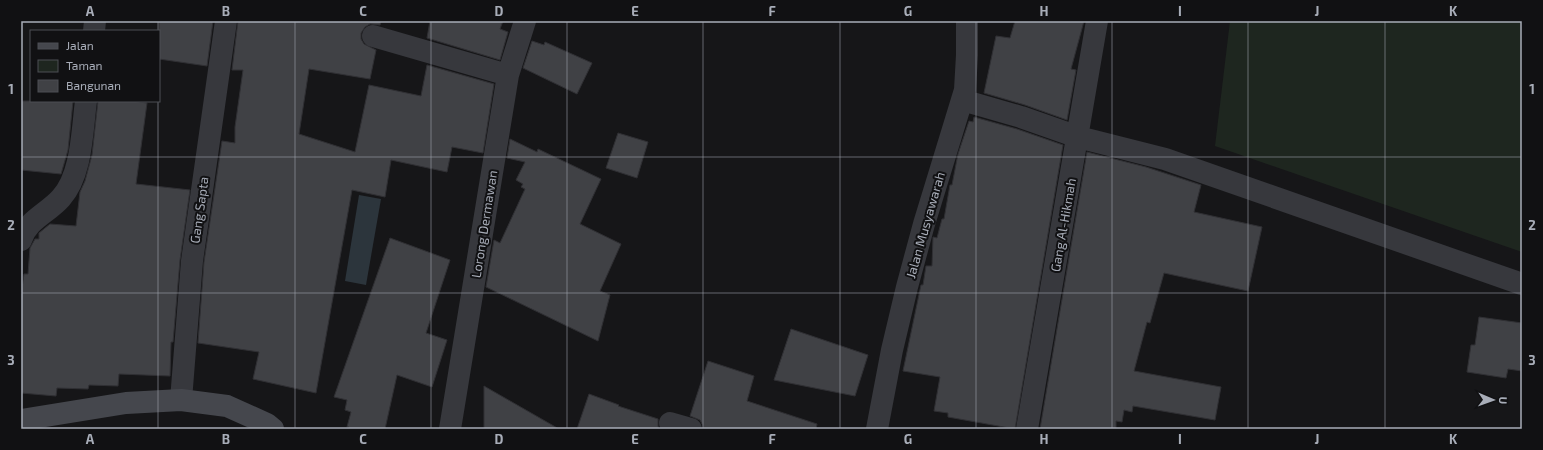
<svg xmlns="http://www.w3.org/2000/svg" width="1543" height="450" font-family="'Exo 2',sans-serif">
	<rect width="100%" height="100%" fill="#161618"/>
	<path fill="#1e261f" d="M 1230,21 L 1522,21 L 1522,252 L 1215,146 Z"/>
	<path fill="#2c353c" d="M 359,195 L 381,199 L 366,285 L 345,281 Z"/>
	<path fill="#404145" stroke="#303034" d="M 159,21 L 213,21 L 207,66 L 159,59 Z
		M 238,21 L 381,21 L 380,25 L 370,24 L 365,27 L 361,33 L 361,39 L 364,44 L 376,50 L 370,79 L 309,69 L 299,134 L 355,152 L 369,85 L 421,96 L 427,65 L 494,84 L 483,153 L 452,147 L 447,172 L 391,160 L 385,197 L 352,190 L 316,393 L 253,379 L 259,352 L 198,343 L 204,262 L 222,141 L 235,143 L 235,127 L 243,70 L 232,70 Z
		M 430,21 L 503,21 L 500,29 L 508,32 L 500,60 L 427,38 Z
		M 1015,21 L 1084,21 L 1071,69 L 1076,70 L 1067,120 L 1025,105 L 984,93 L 996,36 L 1010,38 Z
		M 532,41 L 544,45 L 545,42 L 592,63 L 577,94 L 523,68 Z
		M 21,101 L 73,101 L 68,150 L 61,174 L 21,170 Z
		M 98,101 L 132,101 L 147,103 L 136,184 L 190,190 L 180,260 L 173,342 L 171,342 L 170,376 L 119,374 L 118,386 L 89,385 L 88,389 L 57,388 L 56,396 L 21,393 L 21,295 L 24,274 L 28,274 L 30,248 L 35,239 L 39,239 L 39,233 L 50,224 L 76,226 L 80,192 L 85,181 L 92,155 Z
		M 974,117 L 1017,129 L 1063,145 L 1015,429 L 948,417 L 948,413 L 934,411 L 940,377 L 903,371 L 921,285 L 923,285 L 926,266 L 932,266 L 933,237 L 937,238 L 942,219 L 944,219 L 950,185 L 952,185 L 958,154 L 969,121 L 973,122 Z
		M 618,133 L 648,142 L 637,178 L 606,168 Z
		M 510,139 L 537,152 L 538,149 L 601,179 L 580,224 L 621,244 L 600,291 L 610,295 L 598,341 L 486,287 L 494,240 L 500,243 L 525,189 L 521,187 L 523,184 L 516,180 L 525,162 L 507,158 Z
		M 1087,152 L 1146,167 L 1201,185 L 1194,212 L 1262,227 L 1248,291 L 1164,273 L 1150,323 L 1147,322 L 1134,371 L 1221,387 L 1215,420 L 1133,406 L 1132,412 L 1124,410 L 1122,422 L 1116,421 L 1116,429 L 1040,429 Z
		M 390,238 L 450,260 L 426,333 L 447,340 L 432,387 L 397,375 L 385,429 L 349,429 L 349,427 L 347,427 L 351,412 L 345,410 L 347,400 L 334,397 Z
		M 1479,317 L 1522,323 L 1522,371 L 1508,369 L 1506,378 L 1467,372 L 1471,345 L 1475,345 Z
		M 791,329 L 868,355 L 855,396 L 774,380 Z
		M 708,361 L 754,376 L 747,401 L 817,424 L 816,429 L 703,429 L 703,426 L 700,420 L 690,416 Z
		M 484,386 L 559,429 L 484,429 Z
		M 589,394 L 619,405 L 618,406 L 658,419 L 658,426 L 659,429 L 577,429 Z"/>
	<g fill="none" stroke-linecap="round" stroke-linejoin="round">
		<path stroke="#37383d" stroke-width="22" d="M 94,31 L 95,21
			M 373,36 L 508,75
			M 962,100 L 1021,117 L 1078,137 L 1165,159 L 1522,284
			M 21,240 C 27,220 48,213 61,198 C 82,175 82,131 86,101
			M 181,400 L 192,261 L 226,21
			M 670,423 L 691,429
			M 450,429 L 508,75 L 525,21
			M 877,429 L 892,350 L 907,287 L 924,224 L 965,90 L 967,55 L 967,21
			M 1027,429 L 1097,21"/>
		<path stroke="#45474d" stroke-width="22" d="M 21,420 L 126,403 L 181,400 L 227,406 L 267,424 L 273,429"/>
	</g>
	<path fill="none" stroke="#a8adb8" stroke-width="1" stroke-opacity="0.55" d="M 158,21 L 158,31M 295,21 L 295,429M 431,21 L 431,429M 567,21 L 567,429M 703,21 L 703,429M 840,21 L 840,429M 976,21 L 976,429M 1112,21 L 1112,429M 1248,21 L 1248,429M 1385,21 L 1385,429M 158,101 L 158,429M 21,157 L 1522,157M 21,293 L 1522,293"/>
	<g text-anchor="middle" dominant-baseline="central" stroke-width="4" stroke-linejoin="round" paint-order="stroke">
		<g font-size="13" fill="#a8adb8" stroke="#111113">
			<text transform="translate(199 210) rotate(-82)">Gang Sapta</text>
			<text transform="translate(484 224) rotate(-81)">Lorong Dermawan</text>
			<text transform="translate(925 225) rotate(-74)">Jalan Musyawarah</text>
			<text transform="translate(1063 225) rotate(-80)">Gang Al-Hikmah</text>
		</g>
	</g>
	<rect width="1543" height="450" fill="none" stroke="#111113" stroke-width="44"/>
	<rect x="30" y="30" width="130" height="72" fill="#111113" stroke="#4d4f55"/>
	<rect x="38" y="43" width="20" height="6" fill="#45474d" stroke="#4d4f55"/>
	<text x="66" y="50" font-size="12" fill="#a8adb8">Jalan</text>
	<rect x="38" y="60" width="20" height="12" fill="#1e261f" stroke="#4d4f55"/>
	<text x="66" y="70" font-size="12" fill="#a8adb8">Taman</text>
	<rect x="38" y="80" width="20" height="12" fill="#404145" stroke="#4d4f55"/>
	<text x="66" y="90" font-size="12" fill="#a8adb8">Bangunan</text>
	<g transform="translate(1493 400) rotate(92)" stroke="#111113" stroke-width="3" paint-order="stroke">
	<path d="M0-3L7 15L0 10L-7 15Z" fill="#a8adb8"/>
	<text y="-6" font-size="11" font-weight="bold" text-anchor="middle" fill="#a8adb8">U</text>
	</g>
	<rect x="22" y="22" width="1499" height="406" fill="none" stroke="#a8adb8" stroke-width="1.5"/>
	<g font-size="13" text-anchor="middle" font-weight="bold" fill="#a8adb8">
		<text x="90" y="16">A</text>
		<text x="226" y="16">B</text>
		<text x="363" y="16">C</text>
		<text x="499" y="16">D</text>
		<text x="635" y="16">E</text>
		<text x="772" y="16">F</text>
		<text x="908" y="16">G</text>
		<text x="1044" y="16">H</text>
		<text x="1180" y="16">I</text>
		<text x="1317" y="16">J</text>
		<text x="1453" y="16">K</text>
		<text x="11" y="94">1</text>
		<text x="1532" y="94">1</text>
		<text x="11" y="230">2</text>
		<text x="1532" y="230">2</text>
		<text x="11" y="365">3</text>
		<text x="1532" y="365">3</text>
		<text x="90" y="444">A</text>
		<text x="226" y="444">B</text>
		<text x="363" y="444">C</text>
		<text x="499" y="444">D</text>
		<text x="635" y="444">E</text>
		<text x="772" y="444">F</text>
		<text x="908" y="444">G</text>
		<text x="1044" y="444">H</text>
		<text x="1180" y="444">I</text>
		<text x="1317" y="444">J</text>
		<text x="1453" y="444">K</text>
	</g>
</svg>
